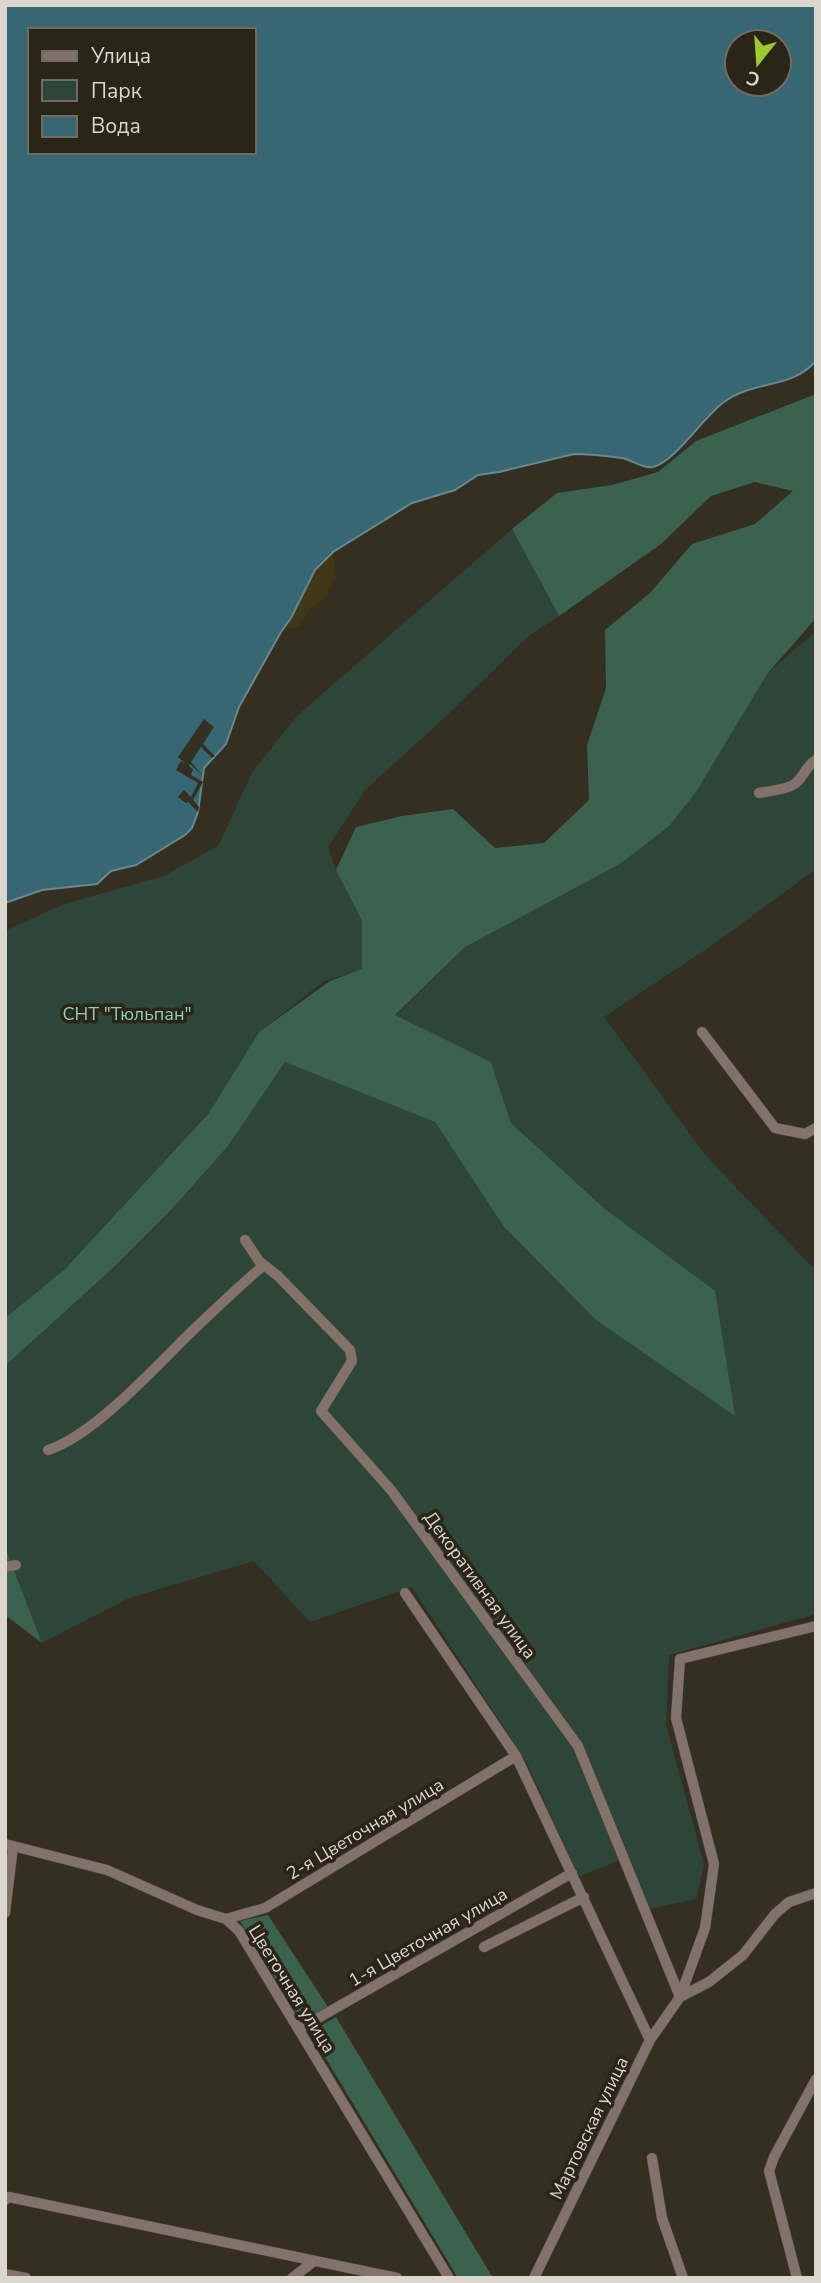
<svg xmlns="http://www.w3.org/2000/svg" width="821" height="2283" font-family="'Nunito Sans',sans-serif">
	<rect width="100%" height="100%" fill="#352f21"/>
	<path fill="#2e463a" d="M 512,529 L 559,616 L 530,635 L 442,720 L 365,790 L 328,847 L 336,870 L 362,921 L 362,970 L 324,981 L 259,1032 L 209,1113 L 65,1269 L 5,1318 L 5,931 L 64,904 L 164,876 L 218,846 L 253,771 L 298,715 Z
		M 816,631 L 816,869 L 711,946 L 604,1017 L 706,1156 L 816,1271 L 816,1614 L 669,1655 L 666,1725 L 704,1864 L 696,1899 L 639,1911 L 619,1860 L 579,1877 L 527,1763 L 412,1587 L 310,1622 L 254,1561 L 129,1598 L 42,1643 L 5,1547 L 5,1366 L 109,1272 L 173,1208 L 228,1146 L 285,1062 L 435,1122 L 504,1227 L 596,1320 L 734,1415 L 605,1209 L 511,1123 L 491,1062 L 395,1016 L 465,947 L 620,864 L 696,792 L 768,673 Z"/>
	<path fill="#3a624f" d="M 816,394 L 816,618 L 768,673 L 696,792 L 669,826 L 620,864 L 465,947 L 395,1015 L 491,1062 L 511,1123 L 605,1209 L 715,1291 L 735,1416 L 596,1320 L 504,1227 L 435,1122 L 285,1062 L 228,1146 L 173,1208 L 112,1269 L 5,1366 L 5,1318 L 65,1269 L 209,1113 L 259,1032 L 330,981 L 362,969 L 362,921 L 336,870 L 356,827 L 402,816 L 453,809 L 495,848 L 544,843 L 589,800 L 587,745 L 606,688 L 605,630 L 650,593 L 692,544 L 755,524 L 793,491 L 755,482 L 711,496 L 661,544 L 559,616 L 512,529 L 557,493 L 612,485 L 658,472 L 696,441 Z
		M 5,1547 L 42,1643 L 5,1615 Z
		M 268,1915 L 328,2007 L 301,2021 L 240,1921 Z
		M 336,2017 L 493,2278 L 458,2278 L 310,2032 Z"/>
	<path fill="#3f3716" d="M 333,552 L 336,575 L 325,599 L 308,610 L 301,624 L 292,629 L 286,626 C 305,601 307,575 333,552 Z"/>
	<path fill="#366772" stroke="#68888e" stroke-width="2" fill-rule="evenodd" d="M 5,5 L 816,5 L 816,361 C 790,390 756,379 724,402 C 703,417 675,462 653,467 C 643,469 632,460 622,458 C 607,456 590,454 574,454 L 499,472 L 478,475 L 455,490 L 412,503 L 333,552 L 315,570 L 291,618 L 281,632 L 239,707 L 226,744 L 204,768 L 198,812 L 192,828 L 185,835 L 136,865 L 111,871 L 97,884 L 42,890 L 5,903 ZM 30,30 L 254,30 L 254,152 L 30,152 ZM 737,42 L 779,42 L 779,84 L 737,84 Z"/>
	<path fill="#352f21" d="M 204,719 L 214,727 L 203,744 L 215,756 L 212,758 L 201,747 L 191,762 L 203,776 L 190,764 L 189,766 L 193,769 L 191,775 L 203,782 L 193,800 L 199,807 L 198,812 L 188,802 L 186,803 L 178,797 L 184,790 L 191,797 L 198,783 L 176,770 L 181,761 L 186,764 L 178,757 Z"/>
	<g fill="none" stroke-linecap="round" stroke-linejoin="round">
		<defs>
			<path id="minor" d="M 759,793 C 769,791 784,790 793,785 C 803,780 805,766 816,760
				M 702,1032 L 775,1128 L 805,1134 L 816,1128
				M 245,1240 L 259,1261 L 278,1276 L 350,1350 L 352,1361 L 321,1411 L 391,1490 L 578,1746 L 680,1997
				M 48,1450 C 92,1436 151,1372 185,1338 C 211,1313 237,1288 264,1265
				M 5,1567 L 16,1565
				M 405,1593 L 516,1756 L 650,2040
				M 5,1844 L 107,1870 L 197,1910 L 226,1919 L 239,1931 L 449,2278
				M 5,1913 L 13,1847
				M 226,1919 L 265,1908 L 516,1756
				M 484,1947 L 584,1897
				M 680,1997 L 709,1982 L 743,1955 L 775,1914 L 789,1902 L 816,1893
				M 299,2029 L 572,1873
				M 652,2158 L 662,2218 L 683,2278
				M 5,2200 L 9,2197 L 397,2278
				M 5,2274 L 26,2278
				M 292,2278 L 313,2262
				M 534,2278 L 650,2040 L 680,1997 L 705,1928 L 714,1864 L 676,1718 L 680,1659 L 816,1626
				M 797,2278 L 769,2171 L 774,2157 L 816,2079"/>
		</defs>
		<use href="#minor" stroke="#504a3d" stroke-width="11"/>
		<use href="#minor" stroke="#83716c" stroke-width="10"/>
	</g>
	<g text-anchor="middle" dominant-baseline="central" stroke-width="7" stroke-linejoin="round" paint-order="stroke">
		<g font-size="18" fill="#8cd2b0" stroke="#2b2518">
			<text x="127" y="1014">СНТ "Тюльпан"</text>
		</g>
		<g font-size="18" fill="#dbd6ce" stroke="#2b2518">
			<text transform="translate(480 1585) rotate(54)">Декоративная улица</text>
			<text transform="translate(365 1829) rotate(-31)">2-я Цветочная улица</text>
			<text transform="translate(428 1937) rotate(-30)">1-я Цветочная улица</text>
			<text transform="translate(292 1989) rotate(58)">Цветочная улица</text>
			<text transform="translate(589 2128) rotate(-64)">Мартовская улица</text>
		</g>
	</g>
	<rect width="821" height="2283" fill="none" stroke="#dbd6ce" stroke-width="14"/>
	<rect x="28" y="28" width="228" height="126" fill="#2b2518" stroke="#716c61" stroke-width="2"/>
	<rect x="42" y="51" width="35" height="10" fill="#83716c" stroke="#716c61" stroke-width="2"/>
	<text x="91" y="63" font-size="21" fill="#dbd6ce">Улица</text>
	<rect x="42" y="80" width="35" height="21" fill="#2e463a" stroke="#716c61" stroke-width="2"/>
	<text x="91" y="98" font-size="21" fill="#dbd6ce">Парк</text>
	<rect x="42" y="116" width="35" height="21" fill="#366772" stroke="#716c61" stroke-width="2"/>
	<text x="91" y="133" font-size="21" fill="#dbd6ce">Вода</text>
	<g transform="translate(758 63) rotate(197)"><circle r="33" fill="#2b2518" stroke="#716c61" stroke-width="2"/>
	<path d="M0-5L12 26L0 18L-12 26Z" fill="#9dca30"/>
	<text y="-10" font-size="19" font-weight="bold" text-anchor="middle" fill="#dbd6ce">С</text>
	</g>
</svg>
